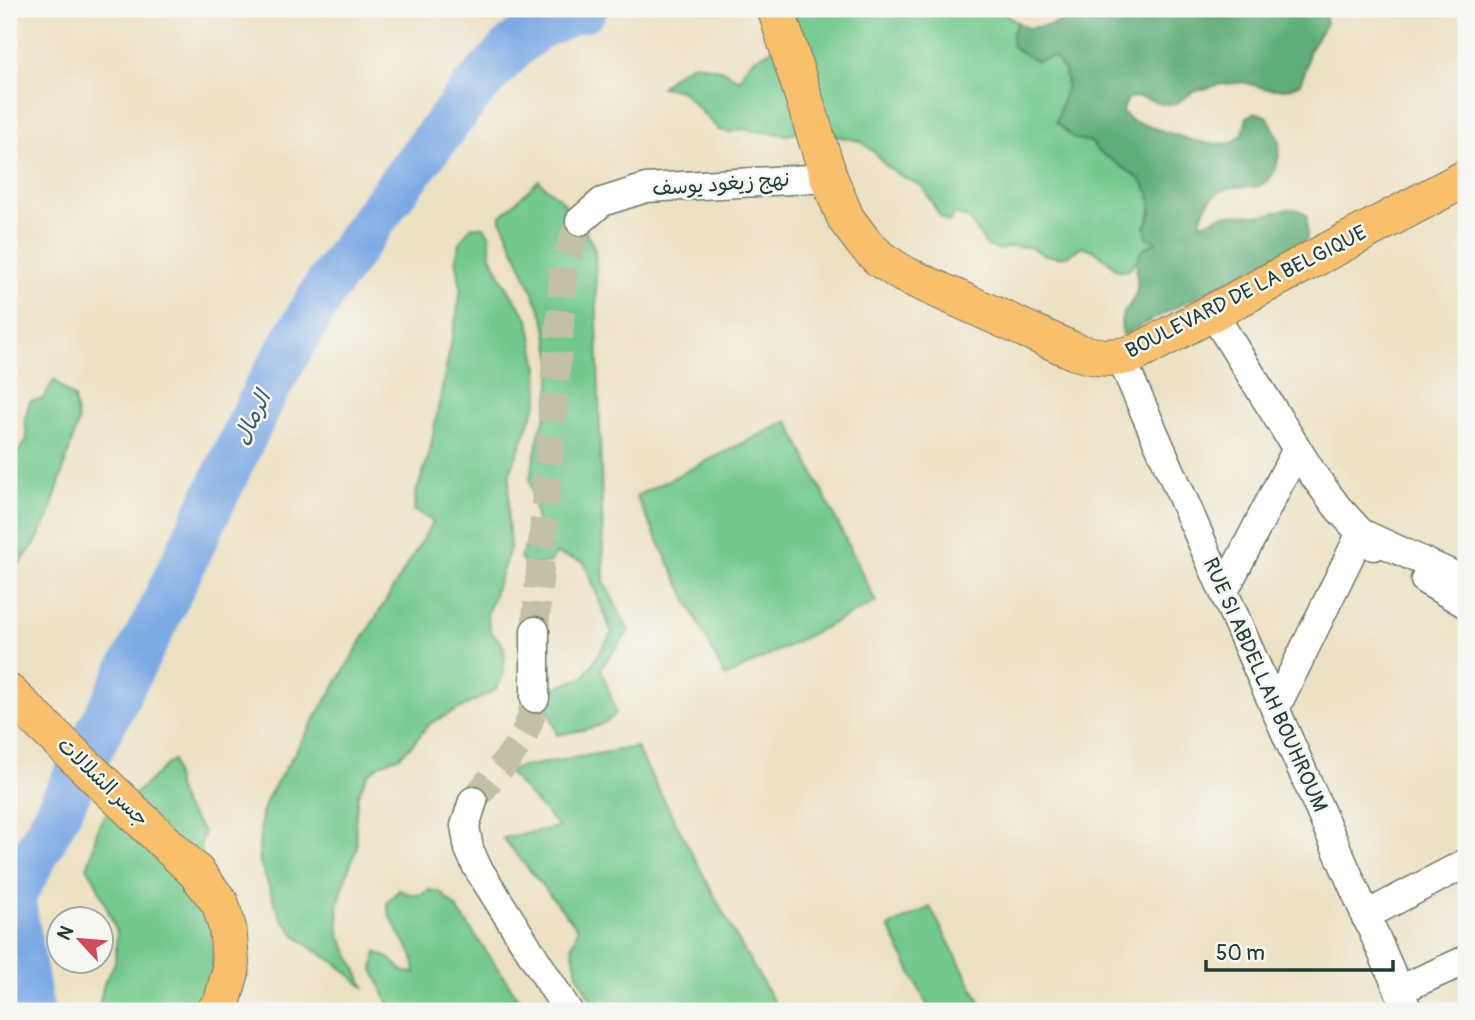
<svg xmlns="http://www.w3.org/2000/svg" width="1475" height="1020" font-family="Pangolin,'Playpen Sans Arabic',sans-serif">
	<rect width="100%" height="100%" fill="#f6f6f2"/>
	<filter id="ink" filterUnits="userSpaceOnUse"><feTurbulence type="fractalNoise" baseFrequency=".0143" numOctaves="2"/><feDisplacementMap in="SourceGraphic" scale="14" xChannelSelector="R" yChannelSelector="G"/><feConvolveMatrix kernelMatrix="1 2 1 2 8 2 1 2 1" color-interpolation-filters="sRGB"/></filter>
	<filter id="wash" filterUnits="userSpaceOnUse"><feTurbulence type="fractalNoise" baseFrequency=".00686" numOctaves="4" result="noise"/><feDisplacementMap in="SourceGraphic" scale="28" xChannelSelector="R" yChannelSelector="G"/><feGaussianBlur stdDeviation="1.57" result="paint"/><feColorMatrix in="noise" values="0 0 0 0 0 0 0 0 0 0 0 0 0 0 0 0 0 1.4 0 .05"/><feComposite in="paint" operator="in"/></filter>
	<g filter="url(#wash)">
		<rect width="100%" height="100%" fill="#ede1c3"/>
		<path fill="#73c98d" stroke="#498360" stroke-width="2" d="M 802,9 L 996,9 L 1017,22 L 1012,36 L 1054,56 L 1065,71 L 1073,138 L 1091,142 C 1114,171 1170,175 1145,227 L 1156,242 C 1139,251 1140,258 1127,271 L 1118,270 L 1096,251 L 1082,246 L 1069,255 L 1059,257 L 1045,255 L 1029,247 L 1009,247 L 999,250 L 987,246 L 969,219 L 956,214 L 948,222 L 940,216 L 922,186 L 901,176 L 885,165 L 875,153 L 860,141 L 810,131 L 787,135 L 743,129 L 730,132 L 719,130 L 681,90 L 661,87 L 678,72 L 695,63 L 724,71 L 740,80 L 744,70 L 754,59 L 777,47 L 795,16 Z
			M 539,180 C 546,190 556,194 564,203 C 577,217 586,232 595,249 L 604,582 L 629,631 L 601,668 L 616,712 C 607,729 575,731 557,735 L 543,692 L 584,677 L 612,633 L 584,562 L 556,554 L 551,562 L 527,568 L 520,557 L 537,524 L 530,478 L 540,430 L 546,416 L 553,364 L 544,318 L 500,217 Z
			M 472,226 L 484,227 L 489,234 L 491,256 L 500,275 L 511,294 L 529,320 L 538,369 L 539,397 L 510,473 L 508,518 L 510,548 L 487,615 L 491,632 L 503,645 L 505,658 L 502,679 L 494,691 L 429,724 L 412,745 L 400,756 L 381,764 L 367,775 L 358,795 L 355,821 L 357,848 L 346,876 L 338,906 L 339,934 L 365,988 L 337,964 L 313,949 L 296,936 L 280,916 L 260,863 L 259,848 L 262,814 L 267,799 L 433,522 L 414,510 L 416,493 L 429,455 L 457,313 L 461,289 L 456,258 L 461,240 Z
			M 54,380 L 74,398 L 78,422 L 49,516 L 36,542 L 17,567 L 9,583 L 9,460 L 14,457 L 27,440 L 25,418 L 30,401 L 43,399 Z
			M 788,421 L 876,602 L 725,677 L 636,496 Z
			M 636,747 L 735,935 L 779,1011 L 597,1011 L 596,1010 L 577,974 L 572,945 L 578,929 L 503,838 L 559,827 L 506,770 Z
			M 173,760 L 176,783 L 183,805 L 204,832 L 200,848 L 211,914 L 213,983 L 199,1011 L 98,1011 L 104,983 L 115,963 L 117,932 L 95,880 L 87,867 C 95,851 93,840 99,825 C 105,810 124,803 136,793 C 149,782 159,770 173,760 Z
			M 399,890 L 407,893 L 420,895 L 429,890 L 440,892 L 457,909 L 527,1011 L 392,1011 L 373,969 L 376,952 L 389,958 L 404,972 L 415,973 L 413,956 L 390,917 L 387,903 Z
			M 930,907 L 985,1011 L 930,1011 L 889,927 Z"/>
		<path fill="#5ead78" stroke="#3e7556" stroke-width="2" d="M 1092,9 L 1325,9 L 1326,23 L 1309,51 L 1306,69 L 1300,83 L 1288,89 L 1268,89 L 1242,82 L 1217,85 L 1193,92 L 1175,104 L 1163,104 L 1140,97 L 1128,98 L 1122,112 L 1132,121 L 1191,140 L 1210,144 L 1232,143 L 1243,134 L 1247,117 L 1255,112 L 1268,117 C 1271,125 1278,134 1279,142 C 1280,158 1276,178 1261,185 C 1255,188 1246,187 1239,187 C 1216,188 1204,202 1200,224 C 1207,223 1213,219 1220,216 C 1232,213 1247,215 1260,215 C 1275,215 1294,201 1307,216 L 1307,239 L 1123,335 C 1116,308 1133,310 1137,289 C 1139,276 1132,263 1142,251 C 1145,247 1151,245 1156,242 L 1147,237 L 1145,227 L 1152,213 L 1150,195 L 1140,179 L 1098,151 L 1091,142 L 1073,138 L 1056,122 L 1067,85 L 1065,71 L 1054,57 L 1036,61 L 1013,47 L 1012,36 L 1017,22 L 1027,28 L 1047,26 Z"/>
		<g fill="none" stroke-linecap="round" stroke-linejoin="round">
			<path stroke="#7aa9e4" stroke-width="46" d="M 9,897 L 12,898 L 46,835 L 156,620 L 267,388 L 324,290 L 387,201 L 473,90 L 512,48 L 536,28 L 574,11 L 584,9
				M 12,898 L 31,1011"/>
		</g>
	</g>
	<g filter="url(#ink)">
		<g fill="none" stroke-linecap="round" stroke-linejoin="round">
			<path stroke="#c4c0a6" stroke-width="28" stroke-dasharray="28 14" stroke-linecap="butt" d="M 535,631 L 562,298 L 563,266 L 580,221
				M 473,801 C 492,776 516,755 528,725 C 532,717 533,707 535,698"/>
			<defs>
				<path id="minor" d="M 580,221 L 602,202 L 646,188 L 829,178
					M 1212,312 L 1312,473 L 1338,508 L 1361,533 L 1466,581
					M 1121,358 L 1408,1011
					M 1425,580 L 1466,604
					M 1224,591 L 1297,449
					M 535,698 L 535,631
					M 1275,709 L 1361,533 L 1374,546
					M 473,801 L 465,826 L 469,849 L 477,867 L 568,1011
					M 1365,916 L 1466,863
					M 1399,990 L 1466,960"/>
				<path id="major" d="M 776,9 L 829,178 L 846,219 L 864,243 L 880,259 L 903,274 L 1074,351 C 1096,358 1114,360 1136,353 L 1466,178
					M 9,693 L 196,872 L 220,903 L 228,930 L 231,970 L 222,1003 L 215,1011"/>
			</defs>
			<use href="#minor" stroke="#677666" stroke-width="31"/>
			<use href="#major" stroke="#677666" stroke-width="39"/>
			<use href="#minor" stroke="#fff" stroke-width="28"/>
			<use href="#major" stroke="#f8bf6c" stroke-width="37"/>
		</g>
	</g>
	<g text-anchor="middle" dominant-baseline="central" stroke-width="5" stroke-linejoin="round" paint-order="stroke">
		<g font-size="21" fill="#1f3d34" stroke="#f6f6f2">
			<text transform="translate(721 184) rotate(-4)">نهج زيغود يوسف</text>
			<text transform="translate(1246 292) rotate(-27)">BOULEVARD DE LA BELGIQUE</text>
			<text transform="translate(1265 685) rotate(66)">RUE SI ABDELLAH BOUHROUM</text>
			<text transform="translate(103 782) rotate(44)">جسر الشلالات</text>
		</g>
		<g font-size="23" font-style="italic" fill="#3a5d69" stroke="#f6f6f2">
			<text transform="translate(252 418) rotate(-64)">الرمال</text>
		</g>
	</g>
	<rect width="1475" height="1020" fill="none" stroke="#f6f6f2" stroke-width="35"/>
	<g transform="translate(80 940) rotate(296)"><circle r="33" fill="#f6f6f2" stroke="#a0aca6" stroke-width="2"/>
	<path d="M0-5L12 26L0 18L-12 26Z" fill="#d1495b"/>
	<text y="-10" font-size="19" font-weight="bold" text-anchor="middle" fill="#1f3d34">N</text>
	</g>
	<path d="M1206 960v10h187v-10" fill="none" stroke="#1f3d34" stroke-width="3.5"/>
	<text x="1216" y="960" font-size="21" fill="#1f3d34" stroke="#f6f6f2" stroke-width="5" paint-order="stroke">50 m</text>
</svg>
